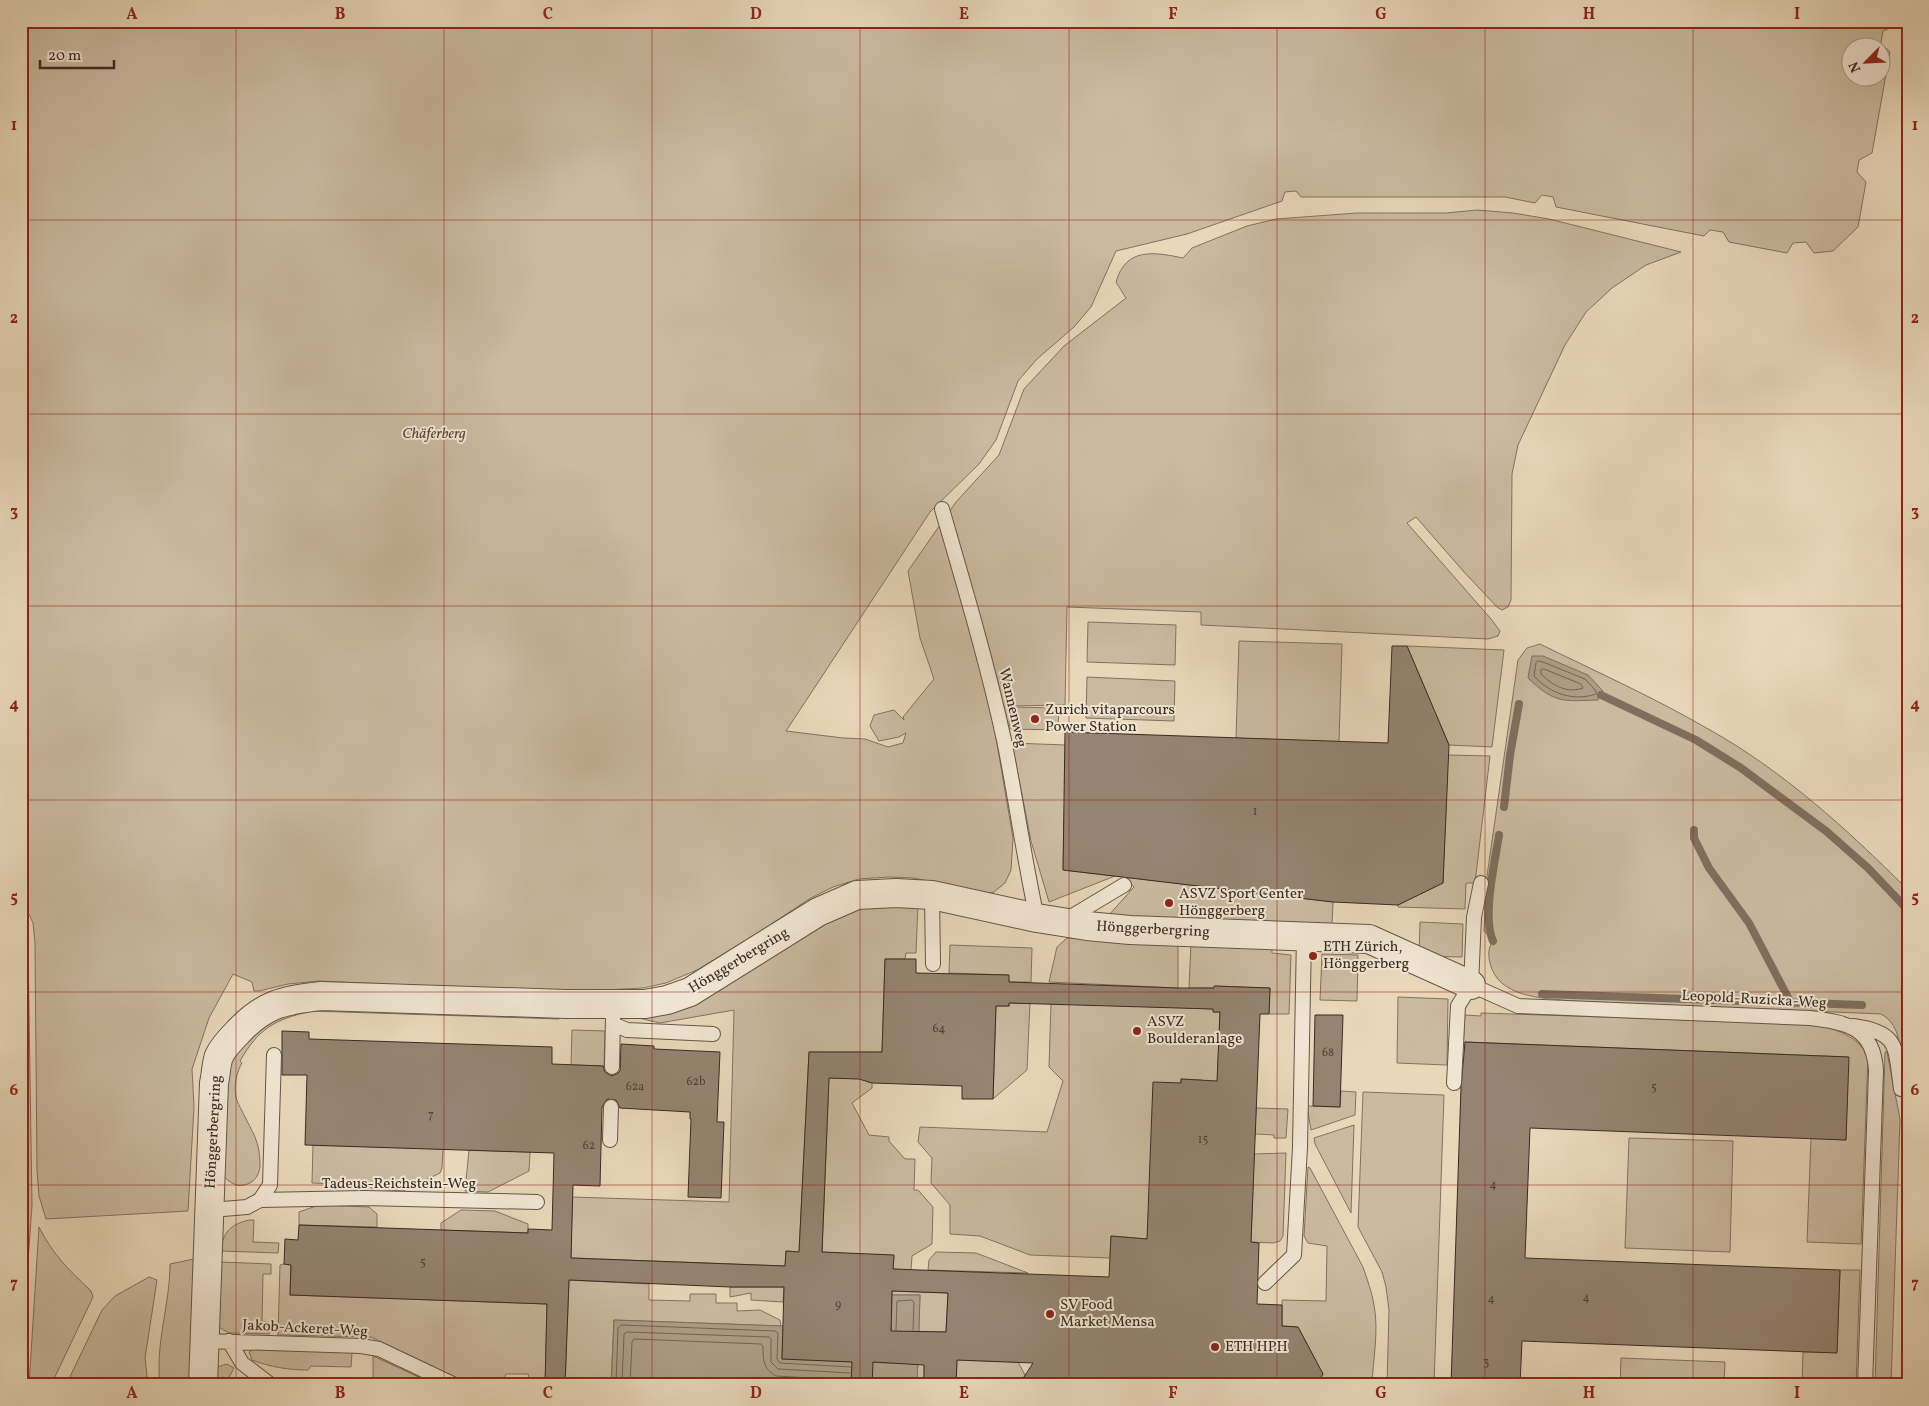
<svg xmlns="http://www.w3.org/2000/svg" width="1929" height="1406" font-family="Vollkorn,serif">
	<rect width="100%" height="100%" fill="#e8d7b9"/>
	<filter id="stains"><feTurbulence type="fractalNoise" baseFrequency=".004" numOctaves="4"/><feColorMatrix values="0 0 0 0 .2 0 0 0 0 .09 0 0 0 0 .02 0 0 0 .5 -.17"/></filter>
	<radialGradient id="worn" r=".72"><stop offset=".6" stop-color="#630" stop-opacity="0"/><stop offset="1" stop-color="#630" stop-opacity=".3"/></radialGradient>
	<path fill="#cabaa0" stroke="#827262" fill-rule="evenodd" d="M 21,21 L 1894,21 L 1893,27 L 1883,31 L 1881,43 L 1890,52 L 1872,153 L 1859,160 L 1857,172 L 1866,182 L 1858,227 L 1833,251 L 1814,253 L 1806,242 L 1793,243 L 1787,253 L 1729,242 L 1723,232 L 1710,230 L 1704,236 L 1556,207 L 1553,197 L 1542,195 L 1535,203 L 1505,197 L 1301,197 L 1296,191 L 1285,192 L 1282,201 L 1187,234 L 1116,251 L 1091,307 L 1074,327 L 1037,359 L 1018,381 L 996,440 L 979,464 L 930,512 L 786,731 L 843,738 L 865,739 L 888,747 L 903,743 L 906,733 L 899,737 L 879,741 L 870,726 L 874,715 L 894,710 L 904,720 L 903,717 L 934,679 L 920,638 L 908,571 L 956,502 L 999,455 L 1024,389 L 1064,346 L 1126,298 L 1116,282 C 1126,247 1154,252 1183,258 L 1192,248 L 1247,226 L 1276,219 L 1357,213 L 1446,213 L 1477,210 L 1513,213 L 1549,219 L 1681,252 L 1646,265 L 1612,288 L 1586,312 L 1565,345 L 1518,445 L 1512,474 L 1511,600 L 1508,607 L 1502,610 L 1497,607 L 1464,572 L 1416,517 L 1407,523 L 1491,619 L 1500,631 L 1498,636 L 1488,639 L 1201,625 L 1201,612 L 1067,607 L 1065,705 L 1010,706 L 1009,730 L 995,732 L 1013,838 L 1011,870 L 1005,883 L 994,892 L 983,895 L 938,883 L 913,878 L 889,877 L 859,879 L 833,887 L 809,899 L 755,935 L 697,970 L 666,983 L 643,988 L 566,992 L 319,981 L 288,984 L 259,991 L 254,991 L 252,982 L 233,974 L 209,1018 L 192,1069 L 194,1107 L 188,1211 L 46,1219 L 39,1196 L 37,1170 L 35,943 L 33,923 L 21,897 ZM 1852,48 L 1882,48 L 1882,78 L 1852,78 Z
		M 1088,622 L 1176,625 L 1175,665 L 1087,662 Z
		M 1239,641 L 1342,644 L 1339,742 L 1236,738 Z
		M 1540,644 C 1597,672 1655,698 1710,730 C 1783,771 1847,829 1907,889 L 1908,1061 L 1902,1061 C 1899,1042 1899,1024 1881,1014 L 1572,1001 C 1543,998 1498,998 1490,963 C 1488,955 1488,948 1493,941 L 1484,931 L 1486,883 L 1518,660 L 1527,648 Z
		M 1407,646 L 1504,650 L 1492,747 L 1449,745 Z
		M 1087,677 L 1175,681 L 1174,721 L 1086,718 Z
		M 1012,707 L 1059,708 L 1058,730 L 1011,729 Z
		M 1012,743 L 1066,745 L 1063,870 L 1115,876 L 1049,902 L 1031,841 Z
		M 1448,755 L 1490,756 L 1475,883 L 1466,883 L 1465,909 L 1398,907 L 1398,905 L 1443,883 Z
		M 1124,877 L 1333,902 L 1332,924 L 1108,916 L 1134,887 Z
		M 872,904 L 918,905 L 916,953 L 906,953 L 905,959 L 885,959 L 882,1052 L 809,1052 L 799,1252 L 786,1251 L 785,1266 L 571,1258 L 572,1197 L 729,1202 L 734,1010 L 660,1023 L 630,1016 L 833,917 Z
		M 21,915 L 25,927 L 28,946 L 32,1205 L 21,1360 Z
		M 1420,922 L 1463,924 L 1462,957 L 1419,956 Z
		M 1067,938 L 1178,942 L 1178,988 L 1049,982 L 1057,947 Z
		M 1191,942 L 1272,944 L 1272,953 L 1291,955 L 1289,1014 L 1269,1014 L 1270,988 L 1215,986 L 1214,988 L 1189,988 Z
		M 950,945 L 1032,948 L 1031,982 L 1009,982 L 1008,975 L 949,973 Z
		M 1322,954 L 1358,955 L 1357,1001 L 1320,1000 Z
		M 1398,997 L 1448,999 L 1447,1065 L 1397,1063 Z
		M 1009,1003 L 1030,1003 L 1027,1070 L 993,1099 L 996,1006 L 1009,1006 Z
		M 1051,1003 L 1213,1009 L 1214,1012 L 1220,1012 L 1217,1087 L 1202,1086 L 1202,1080 L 1181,1079 L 1147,1239 L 1111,1236 L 1110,1258 L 1030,1255 L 980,1236 L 950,1234 L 950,1205 L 931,1183 L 932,1158 L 918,1142 L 920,1127 L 1047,1132 L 1063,1081 L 1049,1067 Z
		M 341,1007 L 559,1014 L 559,1019 L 311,1011 C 274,1020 259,1028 240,1061 L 242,1063 C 236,1073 234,1086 236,1097 C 237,1102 240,1107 242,1111 C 253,1134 260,1140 260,1166 C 259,1176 254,1183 244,1185 C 235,1187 230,1182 223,1176 L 227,1079 L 231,1063 L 240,1045 L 247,1037 L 282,1013 Z
		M 1481,1013 L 1816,1024 C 1837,1030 1858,1036 1868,1057 L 1861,1244 L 1807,1242 L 1811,1138 L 1846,1140 L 1848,1057 L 1463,1042 L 1465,1015 L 1481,1016 Z
		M 572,1030 L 605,1031 L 604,1066 L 571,1065 Z
		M 1885,1052 L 1887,1052 L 1900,1119 L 1891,1385 L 1875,1385 Z
		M 829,1078 L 868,1079 L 868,1082 L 872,1083 L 872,1088 L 852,1103 L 869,1135 L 889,1137 L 889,1141 L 905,1159 L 915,1159 L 914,1190 L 918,1190 L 933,1207 L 932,1244 L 912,1256 L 911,1270 L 893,1269 L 894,1256 L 822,1252 Z
		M 1341,1091 L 1356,1092 L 1355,1115 L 1311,1130 L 1307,1106 L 1340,1107 Z
		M 1363,1092 L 1444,1095 L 1434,1385 L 1387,1385 L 1389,1310 L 1386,1287 L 1382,1272 L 1358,1227 Z
		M 1256,1108 L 1288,1109 L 1286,1138 L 1274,1138 L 1274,1135 L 1255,1134 Z
		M 1354,1125 L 1351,1213 L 1315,1144 L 1314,1138 Z
		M 1629,1138 L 1733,1141 L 1730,1252 L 1625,1248 Z
		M 313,1145 L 443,1149 L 442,1168 L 440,1173 L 403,1191 L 373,1189 L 367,1185 L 312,1183 Z
		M 469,1150 L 530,1152 L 529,1171 L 488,1192 L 465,1191 Z
		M 1286,1153 L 1283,1236 L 1280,1241 L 1273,1243 L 1251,1242 L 1254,1154 Z
		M 1308,1167 L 1310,1168 L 1363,1267 C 1367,1279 1372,1292 1374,1305 C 1379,1331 1373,1359 1372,1385 L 1316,1385 L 1323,1374 L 1298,1327 L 1282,1326 L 1282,1300 L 1326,1301 L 1327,1246 L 1308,1243 L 1304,1236 Z
		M 319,1205 L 369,1207 L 377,1214 L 377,1227 L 299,1225 L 299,1212 Z
		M 461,1210 L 495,1211 L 528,1224 L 528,1233 L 441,1230 L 441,1223 Z
		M 249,1220 L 254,1220 L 253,1242 L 279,1243 L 278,1253 L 221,1251 C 222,1233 231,1224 249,1220 Z
		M 39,1227 C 53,1255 69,1270 91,1291 L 93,1297 L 51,1385 L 29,1385 Z
		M 936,1252 L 976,1253 L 1028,1273 L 928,1270 L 929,1260 Z
		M 194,1259 L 189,1385 L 160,1385 C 155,1343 170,1305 170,1264 Z
		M 220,1262 L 271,1264 L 271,1274 L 263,1274 L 262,1322 L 269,1322 L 269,1334 L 229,1333 L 217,1326 Z
		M 284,1264 L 291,1265 L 290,1295 L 547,1304 L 545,1385 L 531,1385 L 528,1374 L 506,1374 L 501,1385 L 471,1385 L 371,1337 L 278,1335 L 280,1265 Z
		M 1840,1270 L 1860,1270 L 1856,1385 L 1802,1385 L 1803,1352 L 1837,1352 Z
		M 149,1277 L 157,1280 L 145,1358 L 148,1385 L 66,1385 L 102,1310 L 115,1296 Z
		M 569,1280 L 649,1284 L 649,1300 L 690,1301 L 690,1294 L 716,1294 L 716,1303 L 737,1303 L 737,1311 L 760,1310 L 780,1320 L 781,1326 L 614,1320 L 611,1385 L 565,1385 Z
		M 730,1287 L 784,1287 L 783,1302 L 751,1300 L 751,1293 L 730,1297 Z
		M 892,1291 L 948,1293 L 946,1332 L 925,1332 L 924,1385 L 917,1385 L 920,1295 L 892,1295 Z
		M 254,1349 L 352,1352 L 351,1367 L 311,1366 L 308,1370 C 289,1370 270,1367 252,1360 L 249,1352 Z
		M 373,1356 L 436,1385 L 373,1385 Z
		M 1621,1358 L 1725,1362 L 1724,1385 L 1620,1385 Z
		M 957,1360 L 1018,1362 L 1025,1375 L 1019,1385 L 956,1385 Z
		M 227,1364 L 234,1368 L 225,1385 L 216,1385 L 217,1367 Z"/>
	<path fill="#ac9d86" stroke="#7e6f5e" d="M 1532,656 L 1543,656 L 1588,675 L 1603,691 L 1598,700 C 1563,701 1555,704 1528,678 Z
		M 892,1295 L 920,1295 L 917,1385 L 611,1385 L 614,1320 L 783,1326 L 782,1359 L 890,1363 Z"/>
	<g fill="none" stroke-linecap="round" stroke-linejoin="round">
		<path stroke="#726454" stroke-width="1" d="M 1538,661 L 1543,662 L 1585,679 L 1596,691 L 1596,694 C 1573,702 1549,693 1534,676 L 1536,663 Z
			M 1544,669 L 1581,684 L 1583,688 C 1567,694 1552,685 1541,674 L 1541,670 Z
			M 896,1330 L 897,1301 L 912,1300 L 914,1303 L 913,1330
			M 616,1385 L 618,1328 L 621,1325 L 775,1331 L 778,1333 L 777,1359 L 780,1363 L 851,1367
			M 622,1385 L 624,1334 L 627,1332 L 769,1337 L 771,1339 L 771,1362 L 778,1369 L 850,1373
			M 630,1385 L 632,1342 L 634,1339 L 761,1344 L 763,1346 C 763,1359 763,1369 776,1376 L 850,1380"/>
		<path stroke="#7e6f5e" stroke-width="8" d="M 1601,695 L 1696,740 L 1741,768 L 1826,831 L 1868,868 L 1908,910
			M 1504,807 L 1510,755 L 1519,704
			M 1694,830 L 1694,838 L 1709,868 L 1749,923 L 1791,1003
			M 1493,941 C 1482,917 1495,862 1499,835
			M 1542,994 L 1862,1005"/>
	</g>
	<path fill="#948471" stroke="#392b23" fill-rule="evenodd" d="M 1392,646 L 1407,646 L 1449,745 L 1443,883 L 1398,905 L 1333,902 L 1063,870 L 1065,732 L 1388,743 Z
		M 885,959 L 916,959 L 916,973 L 1009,975 L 1009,982 L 1178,988 L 1214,988 L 1214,986 L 1270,988 L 1269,1014 L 1260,1014 L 1251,1242 L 1259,1243 L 1257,1304 L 1282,1305 L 1282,1326 L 1298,1327 L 1323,1374 L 1316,1385 L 1019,1385 L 1033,1363 L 957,1360 L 956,1385 L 924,1385 L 924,1365 L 873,1362 L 872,1385 L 851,1385 L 852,1362 L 782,1359 L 784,1287 L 730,1287 L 569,1280 L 565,1385 L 545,1385 L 547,1304 L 290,1295 L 291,1265 L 284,1264 L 285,1239 L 298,1240 L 299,1225 L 528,1233 L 528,1229 L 552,1230 L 554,1153 L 305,1145 L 307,1075 L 282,1075 L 282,1031 L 309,1032 L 309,1039 L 552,1047 L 552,1064 L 603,1066 L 605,1072 L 611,1076 L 617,1074 L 620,1071 L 621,1044 L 654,1046 L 654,1049 L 720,1052 L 717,1122 L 724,1122 L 721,1198 L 688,1197 L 691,1119 L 690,1119 L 690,1112 L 620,1108 L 616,1100 L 607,1099 L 602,1107 L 600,1186 L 573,1185 L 571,1258 L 785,1266 L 786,1251 L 799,1252 L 809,1052 L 882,1052 ZM 1009,1003 L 1213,1009 L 1213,1012 L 1220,1012 L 1217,1081 L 1181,1079 L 1181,1083 L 1153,1082 L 1147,1239 L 1111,1236 L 1109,1277 L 893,1269 L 894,1255 L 822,1252 L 829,1078 L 859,1079 L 872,1083 L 962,1086 L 962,1099 L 993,1099 L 996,1006 L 1009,1006 ZM 892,1291 L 948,1293 L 946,1332 L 891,1331 Z
		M 1315,1015 L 1343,1015 L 1340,1107 L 1313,1106 Z
		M 1465,1042 L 1849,1057 L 1846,1140 L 1530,1128 L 1525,1258 L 1840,1270 L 1837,1353 L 1522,1341 L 1520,1385 L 1451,1385 L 1461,1087 Z"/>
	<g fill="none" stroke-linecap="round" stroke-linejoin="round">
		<defs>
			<path id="service" d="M 942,509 C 964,585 987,662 1004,740 C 1016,799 1024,859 1037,918
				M 932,895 L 933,964
				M 1064,921 L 1124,885
				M 1471,985 L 1518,1006 L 1810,1018 C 1847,1022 1874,1028 1876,1071 L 1865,1385
				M 613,1024 L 627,1030 L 713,1034
				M 1853,1026 C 1900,1032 1895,1048 1901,1089
				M 612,1067 L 613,1016
				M 1454,1083 L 1458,1006 L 1471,985 L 1474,917 L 1481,883
				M 610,1140 L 611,1107
				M 260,1200 L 364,1198 L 537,1202
				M 211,1210 L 247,1207 L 260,1200 L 270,1185 L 274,1055
				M 1265,1283 L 1294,1255 L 1300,1147 L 1304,936
				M 205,1341 L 361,1346 L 379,1349 L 455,1385
				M 229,1341 L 242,1363 L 271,1385"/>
			<path id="minor" d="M 203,1385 L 214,1083 C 216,1075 216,1064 219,1056 C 223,1047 231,1039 238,1032 C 264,1004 284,1000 321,996 L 566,1004 L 645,1004 L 667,1000 L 690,992 L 818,912 L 857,895 L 896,893 L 932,895 L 1037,918 L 1087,926 L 1130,930 L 1369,939 L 1471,985"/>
		</defs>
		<use href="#service" stroke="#655648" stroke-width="16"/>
		<use href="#minor" stroke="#655648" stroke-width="30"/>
		<use href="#service" stroke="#f0e5d2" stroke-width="14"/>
		<use href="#minor" stroke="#f0e5d2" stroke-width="28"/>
	</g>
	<path fill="none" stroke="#8f2418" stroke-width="1" stroke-opacity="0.55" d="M 236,21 L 236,1385M 444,21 L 444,1385M 652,21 L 652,1385M 860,21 L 860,1385M 1069,21 L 1069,1385M 1277,21 L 1277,1385M 1485,21 L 1485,1385M 1693,21 L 1693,1385M 21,220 L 1908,220M 21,414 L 1908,414M 21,606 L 1908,606M 21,800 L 1908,800M 21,992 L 1908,992M 21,1185 L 1908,1185"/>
	<g fill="#8f2418" stroke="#f0e5d2" stroke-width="2">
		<circle cx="1035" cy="719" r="5"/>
		<circle cx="1169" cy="903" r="5"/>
		<circle cx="1313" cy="956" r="5"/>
		<circle cx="1137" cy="1031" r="5"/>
		<circle cx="1050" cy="1314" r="5"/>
		<circle cx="1215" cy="1347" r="5"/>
	</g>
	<g text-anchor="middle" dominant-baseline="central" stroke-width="4" stroke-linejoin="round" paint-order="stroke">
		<g font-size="12" fill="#504136">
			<text x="1255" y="812">1</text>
			<text x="939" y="1029">64</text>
			<text x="1328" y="1053">68</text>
			<text x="696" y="1082">62b</text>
			<text x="635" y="1087">62a</text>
			<text x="1654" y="1088">5</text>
			<text x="431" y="1115">7</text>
			<text x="1203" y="1140">15</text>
			<text x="589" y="1146">62</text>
			<text x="1493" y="1185">4</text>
			<text x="423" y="1263">5</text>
			<text x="1586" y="1298">4</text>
			<text x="1491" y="1299">4</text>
			<text x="838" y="1305">9</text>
			<text x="1486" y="1363">3</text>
		</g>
		<g font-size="15" font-style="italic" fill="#56483c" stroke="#f0e5d2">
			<text x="434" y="434">Chäferberg</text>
		</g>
		<g font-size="15" fill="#392b23" stroke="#f0e5d2">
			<text transform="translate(1012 708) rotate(77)">Wannenweg</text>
			<text transform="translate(1153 930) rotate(3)">Hönggerbergring</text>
			<text transform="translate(739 961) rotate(-31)">Hönggerbergring</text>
			<text transform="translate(1754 1000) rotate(3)">Leopold-Ruzicka-Weg</text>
			<text transform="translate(214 1132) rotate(-87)">Hönggerbergring</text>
			<text x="399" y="1184">Tadeus-Reichstein-Weg</text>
			<text transform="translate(305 1329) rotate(3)">Jakob-Ackeret-Weg</text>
		</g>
		<g font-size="15" fill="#392b23" stroke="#f0e5d2" text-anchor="start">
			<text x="1045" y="710">Zurich vitaparcours<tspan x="1045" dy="17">Power Station</tspan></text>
			<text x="1179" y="894">ASVZ Sport Center<tspan x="1179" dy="17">Hönggerberg</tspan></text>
			<text x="1323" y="947">ETH Zürich,<tspan x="1323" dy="17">Hönggerberg</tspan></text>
			<text x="1147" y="1022">ASVZ<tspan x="1147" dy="17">Boulderanlage</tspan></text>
			<text x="1060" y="1305">SV Food<tspan x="1060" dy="17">Market Mensa</tspan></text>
			<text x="1225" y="1347">ETH HPH</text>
		</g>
	</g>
	<rect width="1929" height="1406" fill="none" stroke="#e8d7b9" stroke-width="55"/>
	<g transform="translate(1866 62) rotate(246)"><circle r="24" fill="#f0e5d2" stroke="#a79b8c"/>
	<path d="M0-4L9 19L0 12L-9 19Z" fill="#8f2418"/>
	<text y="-8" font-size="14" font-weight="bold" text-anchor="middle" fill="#392b23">N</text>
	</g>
	<path d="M40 60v8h74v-8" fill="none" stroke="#392b23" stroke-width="2.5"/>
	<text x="48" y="60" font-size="15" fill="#392b23" stroke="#f0e5d2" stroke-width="4" paint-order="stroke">20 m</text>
	<rect x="28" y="28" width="1874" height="1350" fill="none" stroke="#8f2418" stroke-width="2"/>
	<g font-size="16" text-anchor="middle" font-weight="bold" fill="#8f2418">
		<text x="132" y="19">A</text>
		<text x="340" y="19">B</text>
		<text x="548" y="19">C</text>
		<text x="756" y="19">D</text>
		<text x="964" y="19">E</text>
		<text x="1173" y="19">F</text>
		<text x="1381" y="19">G</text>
		<text x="1589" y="19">H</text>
		<text x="1797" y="19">I</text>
		<text x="14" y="130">1</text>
		<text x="1915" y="130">1</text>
		<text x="14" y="323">2</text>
		<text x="1915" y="323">2</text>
		<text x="14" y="516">3</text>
		<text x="1915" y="516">3</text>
		<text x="14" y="709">4</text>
		<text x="1915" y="709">4</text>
		<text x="14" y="902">5</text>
		<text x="1915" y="902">5</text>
		<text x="14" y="1095">6</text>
		<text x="1915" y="1095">6</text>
		<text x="14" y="1288">7</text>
		<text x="1915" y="1288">7</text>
		<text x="132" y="1398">A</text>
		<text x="340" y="1398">B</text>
		<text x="548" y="1398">C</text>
		<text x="756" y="1398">D</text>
		<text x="964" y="1398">E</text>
		<text x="1173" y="1398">F</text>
		<text x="1381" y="1398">G</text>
		<text x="1589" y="1398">H</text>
		<text x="1797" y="1398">I</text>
	</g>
	<rect width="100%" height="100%" filter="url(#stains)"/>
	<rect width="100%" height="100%" fill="url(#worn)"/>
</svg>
